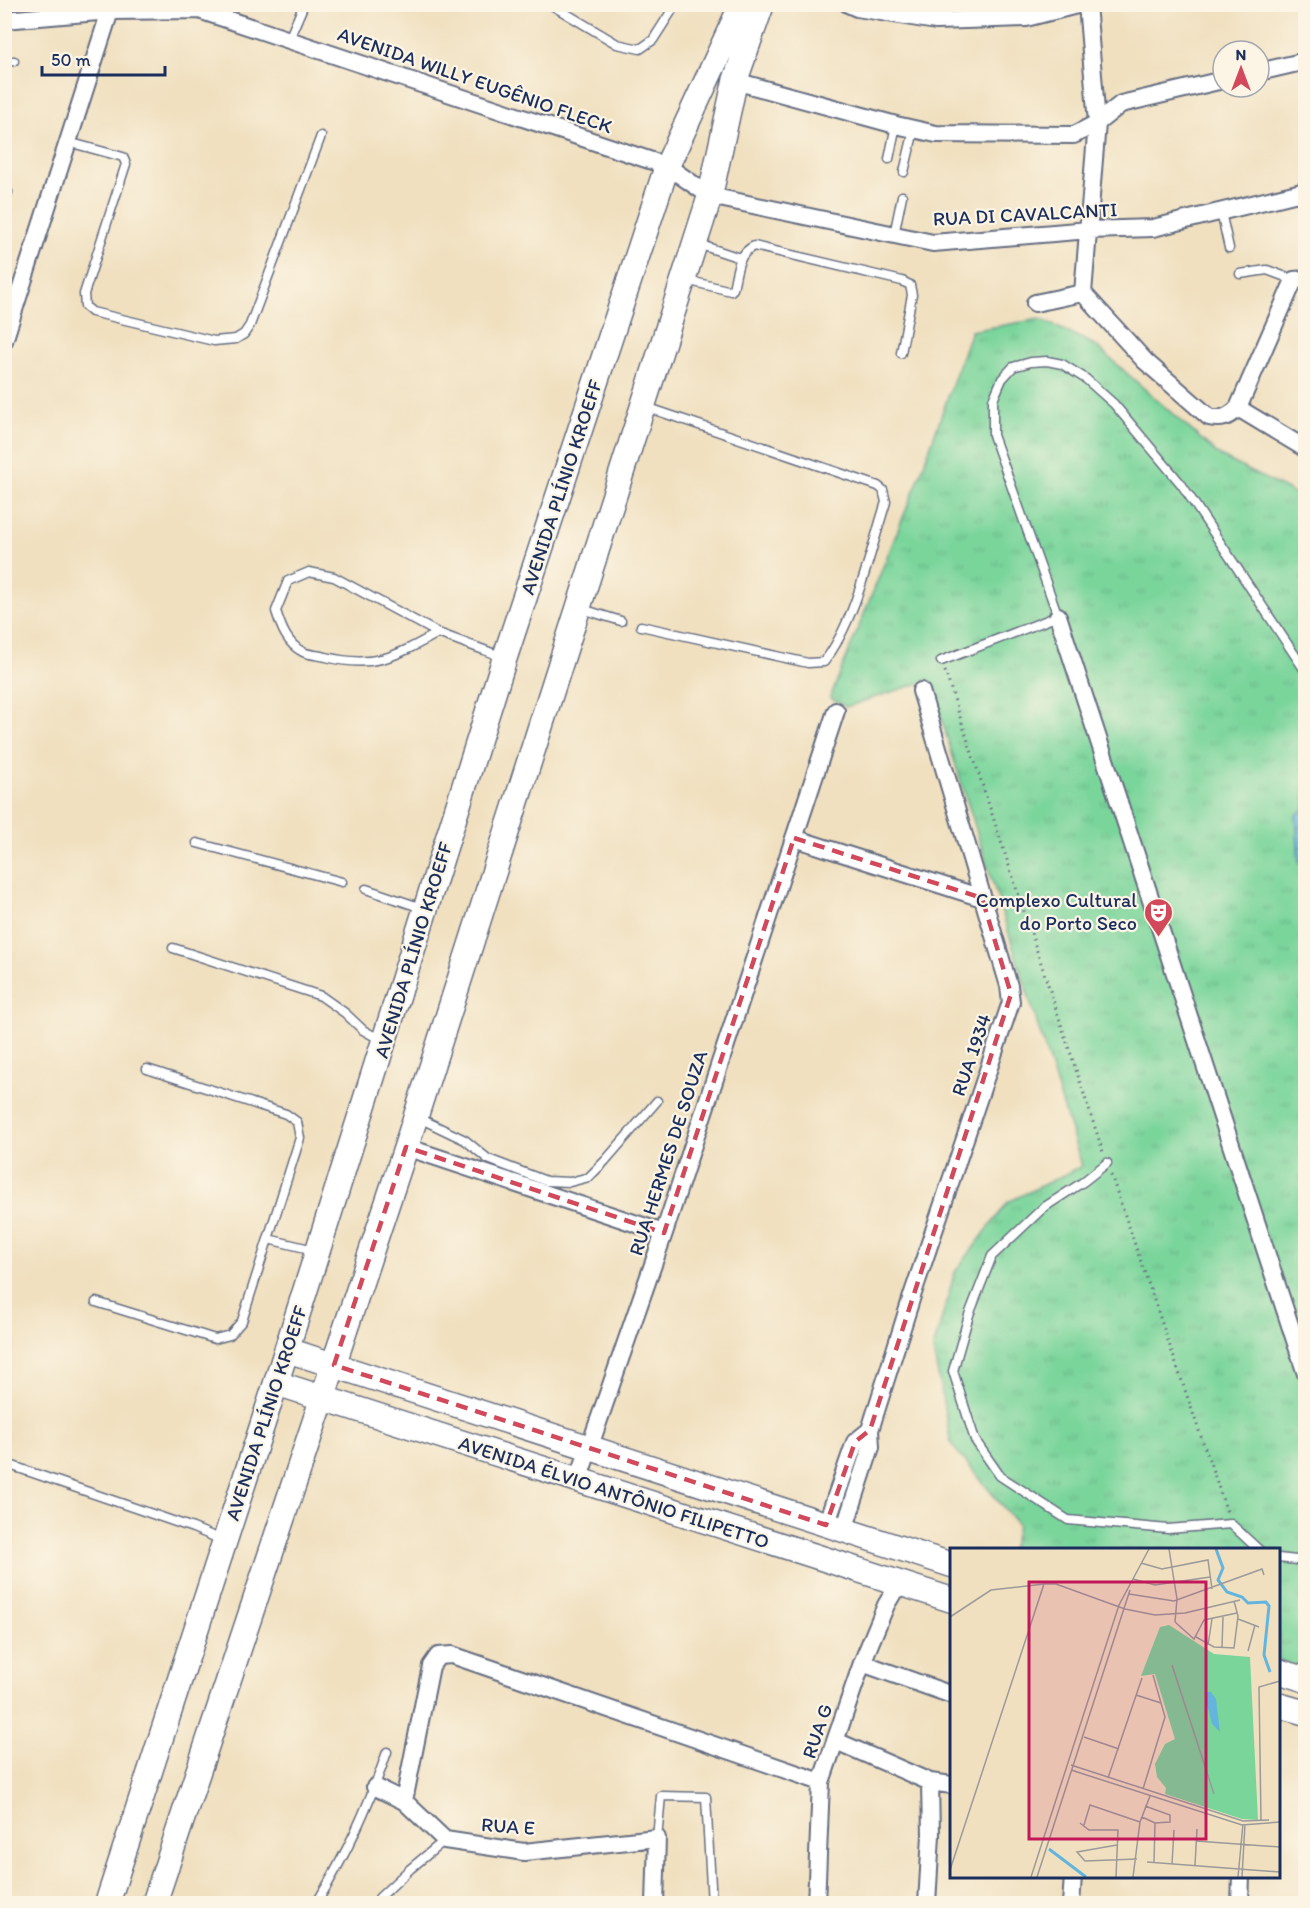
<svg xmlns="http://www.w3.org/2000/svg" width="1310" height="1908" font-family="Itim,sans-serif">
	<defs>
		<pattern id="grass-tufts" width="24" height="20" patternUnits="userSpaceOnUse" patternTransform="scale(1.5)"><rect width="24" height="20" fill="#7ad59b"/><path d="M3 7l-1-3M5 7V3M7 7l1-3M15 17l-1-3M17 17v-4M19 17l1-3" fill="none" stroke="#69b788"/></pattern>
		<pattern id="water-ripples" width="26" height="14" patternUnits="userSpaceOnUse" patternTransform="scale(1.5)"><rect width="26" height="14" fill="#63b5de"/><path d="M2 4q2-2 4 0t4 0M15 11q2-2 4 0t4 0" fill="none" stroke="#5194b7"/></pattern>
	</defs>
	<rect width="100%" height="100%" fill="#fcf5e5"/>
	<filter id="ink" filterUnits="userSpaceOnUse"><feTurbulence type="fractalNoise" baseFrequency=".0167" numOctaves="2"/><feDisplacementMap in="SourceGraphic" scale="12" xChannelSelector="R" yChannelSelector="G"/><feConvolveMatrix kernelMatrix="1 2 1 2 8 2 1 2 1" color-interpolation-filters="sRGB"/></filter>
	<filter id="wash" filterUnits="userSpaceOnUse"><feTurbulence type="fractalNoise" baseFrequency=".008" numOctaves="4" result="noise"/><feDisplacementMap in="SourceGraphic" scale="24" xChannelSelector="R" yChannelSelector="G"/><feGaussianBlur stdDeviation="1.35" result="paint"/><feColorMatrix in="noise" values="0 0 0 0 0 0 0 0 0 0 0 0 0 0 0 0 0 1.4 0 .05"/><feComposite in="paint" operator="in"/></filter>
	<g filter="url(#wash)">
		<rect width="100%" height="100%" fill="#f0e0c0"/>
		<path fill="url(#grass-tufts)" stroke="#4a827c" stroke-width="1.5" d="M 1040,319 L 1095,345 L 1220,456 L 1305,499 L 1305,1669 L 1279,1660 L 1278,1550 L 1011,1549 L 1018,1525 L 951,1444 L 933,1349 L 955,1272 L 1008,1202 L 1082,1166 L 929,680 L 846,707 L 830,698 L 921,473 L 971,331 Z"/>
		<path fill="url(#water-ripples)" stroke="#3f729e" stroke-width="1.5" d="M 1305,809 L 1305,871 L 1299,863 L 1296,815 Z"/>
	</g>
	<g filter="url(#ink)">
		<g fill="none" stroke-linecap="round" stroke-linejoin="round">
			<defs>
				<path id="lane" d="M 550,4 L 617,44 L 640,49 L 653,40 L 676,4
					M 936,21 L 939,4
					M 289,39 L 304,4
					M 4,62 L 14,61
					M 68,142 L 123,157 L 126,164 L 84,294 L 85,306 L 92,312 L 214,341 L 236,339 L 244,334 L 250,325 L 321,136
					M 889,159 L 896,125
					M 904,172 L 914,130
					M 4,184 L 8,192 L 4,205
					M 1221,212 L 1229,248
					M 894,235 L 902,196
					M 698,244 L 740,258
					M 1240,274 L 1267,270 L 1294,280
					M 686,280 L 731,291 L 733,289 C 737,272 737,254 754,246 L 902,281 L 910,285 L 912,295 L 901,353
					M 579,608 L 621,621
					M 641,626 L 808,663 L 824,662 C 856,620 870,552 886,502 L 883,490 L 878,486 L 646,407
					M 438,633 C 396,656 375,669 326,657 C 319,655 309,655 303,652 C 287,644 281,627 276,611 L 288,581 L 309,572 L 334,577 L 438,633 L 503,657
					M 941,661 L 1058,616 L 993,435 L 993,400 L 1002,379 L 1013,367 L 1031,362 L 1047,361 L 1062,364 L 1086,379 L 1114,404 L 1182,485 L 1306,672
					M 197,843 L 342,882
					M 366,889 L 425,909
					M 173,948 L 321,996 L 345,1013 L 363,1030 L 381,1040
					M 419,1118 L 465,1140 L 488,1159 L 546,1181 L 570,1182 L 589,1177 L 605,1161 L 657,1101
					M 1107,1163 L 1083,1182 L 1043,1208 L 992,1256 L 969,1315 L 953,1371 L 975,1440 L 1000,1476 L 1068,1520 L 1168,1529 L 1231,1524 L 1259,1550
					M 268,1239 L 314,1250
					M 96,1302 L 215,1339 L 230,1335 L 242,1321 L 300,1138 L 297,1122 L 286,1114 L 147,1069
					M 4,1463 L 193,1528 L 222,1540
					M 1278,1558 L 1306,1561
					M 657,1838 L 661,1796 L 706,1797 L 712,1904
					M 379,1898 L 410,1869 L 445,1840
					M 316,1904 C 347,1853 368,1808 387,1752"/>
				<path id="street" d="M 848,4 L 857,8 L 936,21 L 1026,18 L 1081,4
					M 4,20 L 110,11 L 199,10 L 667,166 L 710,196 L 933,243 L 1089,230 L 1153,228 L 1306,191
					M 1259,72 L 1306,61
					M 735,81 L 896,125 L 936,134 L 1074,135 L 1097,123 L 1121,104 L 1223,80
					M 1083,293 L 1145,361 L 1209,417 C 1222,420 1229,417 1238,408 L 1294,280 L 1306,279
					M 1083,293 L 1097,123 L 1087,4
					M 1035,303 L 1083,293
					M 4,341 L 110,11
					M 1238,408 L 1306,449
					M 1058,616 L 1306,1374
					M 794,838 L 982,898
					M 406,1147 L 664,1233
					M 578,1480 L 664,1233 L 836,711
					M 826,1525 L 855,1442 L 870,1430
					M 844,1530 L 871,1447 L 870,1430 L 912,1296 L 1011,1002 L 1009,986 L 921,691
					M 862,1663 L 952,1695
					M 836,1741 L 930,1782 L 952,1785
					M 375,1787 L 404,1801 L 445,1840 L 524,1852 L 657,1838 L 655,1904
					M 404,1801 L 431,1666 L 438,1656 L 452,1655 L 821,1782
					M 816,1904 L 821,1782 L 862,1663 L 886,1605 L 899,1583
					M 927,1904 L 931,1835 L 930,1782
					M 1071,1904 L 1073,1876
					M 1240,1904 L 1241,1876"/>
				<path id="secondary" d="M 287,1350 L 952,1565
					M 276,1383 L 952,1600
					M 1278,1671 L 1306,1680
					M 1278,1705 L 1306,1713
					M 107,1904 L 276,1383 L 505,657 L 667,166 L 742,4
					M 154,1904 L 406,1147 L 710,196 L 735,81 L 762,4"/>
			</defs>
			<use href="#lane" stroke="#666d80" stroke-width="11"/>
			<use href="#street" stroke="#666d80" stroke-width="20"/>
			<use href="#secondary" stroke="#666d80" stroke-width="27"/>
			<path stroke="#666d80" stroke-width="3" stroke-dasharray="1.5 4.5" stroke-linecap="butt" d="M 945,671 L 1103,1152
				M 1111,1175 L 1227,1512"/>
			<use href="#lane" stroke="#fff" stroke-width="8"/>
			<use href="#street" stroke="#fff" stroke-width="16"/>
			<use href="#secondary" stroke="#fff" stroke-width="24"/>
		</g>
	</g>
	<path fill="none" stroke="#d1495b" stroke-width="4.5" stroke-dasharray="12 8" stroke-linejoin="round" d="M 794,838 L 982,898 L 1011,994 L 870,1430 L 855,1442 L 826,1525 L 334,1365 L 406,1147 L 664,1233 Z"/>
	<defs>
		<symbol id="theatre-pin" viewBox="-11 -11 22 30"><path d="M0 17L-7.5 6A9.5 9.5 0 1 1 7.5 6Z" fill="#d1495b" stroke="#fcf5e5"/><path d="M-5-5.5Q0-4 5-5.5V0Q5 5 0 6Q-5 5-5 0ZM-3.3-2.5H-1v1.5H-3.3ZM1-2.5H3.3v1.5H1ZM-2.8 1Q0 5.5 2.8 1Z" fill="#fff"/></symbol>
	</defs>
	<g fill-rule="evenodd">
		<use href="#theatre-pin" x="1142" y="896" width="33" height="45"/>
	</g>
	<g text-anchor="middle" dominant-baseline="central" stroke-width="4.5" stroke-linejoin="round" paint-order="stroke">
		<g font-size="20" fill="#1b2f5e" stroke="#fcf5e5">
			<text transform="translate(475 80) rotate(19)">AVENIDA WILLY EUGÊNIO FLECK</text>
			<text transform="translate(1025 214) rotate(-3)">RUA DI CAVALCANTI</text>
			<text transform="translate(561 487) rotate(-72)">AVENIDA PLÍNIO KROEFF</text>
			<text transform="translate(413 950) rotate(-73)">AVENIDA PLÍNIO KROEFF</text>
			<text transform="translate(971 1055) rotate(-71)">RUA 1934</text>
			<text transform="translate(668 1153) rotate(-72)">RUA HERMES DE SOUZA</text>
			<text transform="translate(266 1413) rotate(-72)">AVENIDA PLÍNIO KROEFF</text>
			<text transform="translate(614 1492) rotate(18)">AVENIDA ÉLVIO ANTÔNIO FILIPETTO</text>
			<text transform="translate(817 1731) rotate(-71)">RUA G</text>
			<text transform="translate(508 1826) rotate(4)">RUA E</text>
		</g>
		<g font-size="20" fill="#1b2f5e" stroke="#fcf5e5" text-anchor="end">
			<text x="1137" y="900">Complexo Cultural<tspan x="1137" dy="23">do Porto Seco</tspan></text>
		</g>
	</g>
	<g transform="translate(950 1548)">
		<rect width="330" height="330" fill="#f0e0c0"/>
		<path d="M 219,77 L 264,106 L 300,109 L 308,272 L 292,271 L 215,246 L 216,240 L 207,229 L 205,216 L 215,196 L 225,191 L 205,126 L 191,128 L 210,79 Z" fill="#7ad59b"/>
		<path d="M 254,144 L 261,144 L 266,151 L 270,184 L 262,176 Z" fill="#63b5de"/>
		<path fill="none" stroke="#63b5de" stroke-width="3" d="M 266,1 L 273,20 L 268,32 L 277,44 L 292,49 L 298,55 L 316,54 L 319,58 L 314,107 L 320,124M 99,301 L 136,329"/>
		<path fill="none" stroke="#9b9999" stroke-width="1.5" d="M 219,1 L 227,51 L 225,74M 191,15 L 212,21 L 258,12 L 262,41M 183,31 L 205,37 L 260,29M 179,46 L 224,53 L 312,21 L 314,27M 330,55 L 330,133M 0,69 L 41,42 L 94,36 L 106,36 L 175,61 L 205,67 L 235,65 L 290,52M 288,71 L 309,79M 225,74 L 244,91 L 254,72 L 287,65M 246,89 L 264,99 L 284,100 L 288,68 L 284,53M 258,97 L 262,71M 272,99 L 273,69M 298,103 L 305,77M 222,117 L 264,246M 186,147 L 211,155M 134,189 L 169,201M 121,217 L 293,273 L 319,272M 121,222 L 292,277 L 330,274M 158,230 L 192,130M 193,241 L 215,169 L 203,127M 192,269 L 205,275 L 220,274 L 220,267 L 195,258M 311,272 L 309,139 L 330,133M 130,275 L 139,282 L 168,282 L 166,329M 134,277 L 140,257 L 190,274M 246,293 L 330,299M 167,297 L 127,304 L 135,313 L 187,311M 197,314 L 330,324M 204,315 L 205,275M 222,316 L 224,282M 245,317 L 247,281M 0,322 L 94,36M 81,329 L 169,57 L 199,1M 87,329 L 180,42M 183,329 L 190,274 L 200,248M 288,329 L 293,276M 292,329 L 295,276"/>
		<path fill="#c2185b" fill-opacity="0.15" stroke="#c2185b" stroke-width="3" d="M 79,34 L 256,34 L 256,291 L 79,291 Z"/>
		<rect width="330" height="330" fill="none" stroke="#1b2f5e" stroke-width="3"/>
	</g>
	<rect width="1310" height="1908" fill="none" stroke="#fcf5e5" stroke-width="24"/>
	<g transform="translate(1241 69)"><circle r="28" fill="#fcf5e5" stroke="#a2a6af" stroke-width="1.5"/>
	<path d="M0-4.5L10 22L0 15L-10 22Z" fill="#d1495b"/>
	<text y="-9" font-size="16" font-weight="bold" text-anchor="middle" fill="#1b2f5e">N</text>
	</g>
	<path d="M42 66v9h123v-9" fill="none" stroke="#1b2f5e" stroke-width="3"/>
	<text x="51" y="66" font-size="18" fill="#1b2f5e" stroke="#fcf5e5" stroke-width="4.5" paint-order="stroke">50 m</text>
</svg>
